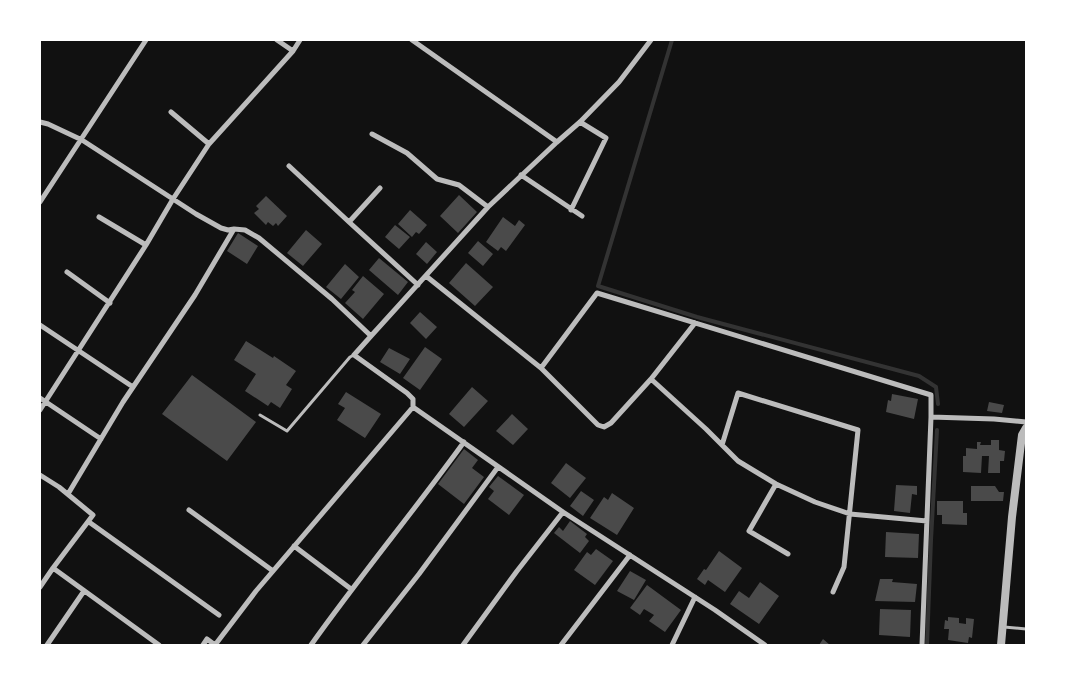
<svg xmlns="http://www.w3.org/2000/svg" width="1066" height="685" font-family="'Space Grotesk',sans-serif">
	<rect width="100%" height="100%" fill="#111"/>
	<g fill="none" stroke-linecap="round" stroke-linejoin="round">
		<path stroke="#333" stroke-width="4" d="M 672,40 L 598,286 L 697,317 L 919,376 L 936,387 L 938,404
			M 927,645 L 931,540 L 937,430"/>
	</g>
	<path fill="#4a4a4a" d="M 459,195 L 477,212 L 458,233 L 440,216 Z
		M 266,196 L 287,216 L 278,226 L 276,223 L 273,226 L 268,222 L 266,225 L 254,213 L 259,209 L 256,206 Z
		M 410,210 L 427,225 L 419,234 L 416,232 L 412,237 L 398,224 Z
		M 503,217 L 515,226 L 519,220 L 525,225 L 506,251 L 501,247 L 498,251 L 486,242 Z
		M 395,225 L 410,237 L 399,249 L 385,237 Z
		M 306,230 L 322,244 L 303,266 L 287,253 Z
		M 238,233 L 258,246 L 247,264 L 227,251 Z
		M 478,241 L 493,254 L 483,266 L 468,253 Z
		M 426,242 L 437,252 L 427,264 L 416,254 Z
		M 379,258 L 408,282 L 398,295 L 369,270 Z
		M 466,263 L 493,287 L 475,306 L 449,283 Z
		M 345,264 L 359,277 L 341,299 L 326,287 Z
		M 363,276 L 384,294 L 363,319 L 345,303 L 355,292 L 352,290 Z
		M 420,312 L 437,327 L 426,339 L 410,323 Z
		M 246,341 L 273,358 L 274,356 L 296,371 L 286,385 L 292,389 L 280,408 L 271,402 L 268,406 L 245,391 L 256,374 L 234,360 Z
		M 425,347 L 442,359 L 420,390 L 403,378 Z
		M 389,348 L 410,359 L 400,374 L 380,362 Z
		M 192,375 L 256,422 L 227,461 L 162,414 Z
		M 472,387 L 488,401 L 464,427 L 449,414 Z
		M 346,392 L 381,414 L 365,438 L 337,420 L 345,408 L 338,404 Z
		M 892,394 L 918,399 L 914,419 L 886,412 L 888,400 L 891,401 Z
		M 989,402 L 1004,405 L 1002,413 L 987,411 Z
		M 512,414 L 528,429 L 513,445 L 496,431 Z
		M 991,440 L 999,440 L 999,450 L 1005,451 L 1004,461 L 1000,461 L 1000,473 L 988,473 L 989,456 L 982,456 L 981,473 L 963,472 L 963,456 L 966,456 L 966,448 L 977,449 L 977,442 L 981,442 L 980,445 L 991,445 Z
		M 464,449 L 478,460 L 472,468 L 484,477 L 464,504 L 438,484 Z
		M 566,463 L 586,478 L 570,498 L 551,483 Z
		M 498,476 L 524,495 L 509,515 L 488,499 L 494,491 L 489,487 Z
		M 896,485 L 917,486 L 917,495 L 912,494 L 910,513 L 894,511 Z
		M 971,486 L 995,486 L 999,492 L 1004,492 L 1003,501 L 971,501 Z
		M 581,491 L 594,500 L 583,516 L 570,506 Z
		M 612,493 L 634,508 L 617,535 L 590,518 L 604,497 L 608,500 Z
		M 937,501 L 963,501 L 963,513 L 967,513 L 967,525 L 942,524 L 942,515 L 937,515 Z
		M 570,521 L 587,534 L 585,537 L 589,541 L 580,553 L 554,533 L 559,527 L 563,531 Z
		M 886,532 L 919,534 L 918,558 L 885,557 Z
		M 596,549 L 613,561 L 595,585 L 574,570 L 587,552 L 591,555 Z
		M 719,551 L 742,568 L 725,592 L 708,580 L 705,585 L 697,579 L 704,569 L 706,570 Z
		M 630,571 L 646,580 L 634,600 L 617,591 Z
		M 880,579 L 893,579 L 892,582 L 917,584 L 915,602 L 875,601 Z
		M 760,582 L 779,596 L 759,624 L 730,604 L 739,591 L 749,598 Z
		M 647,585 L 681,610 L 665,632 L 649,621 L 654,615 L 644,609 L 640,615 L 630,608 Z
		M 880,609 L 911,610 L 910,637 L 879,635 Z
		M 948,617 L 959,618 L 959,623 L 966,624 L 966,618 L 974,619 L 972,638 L 969,637 L 968,643 L 948,640 L 949,629 L 944,629 L 945,620 L 948,621 Z
		M 823,639 L 830,645 L 819,645 Z"/>
	<g fill="none" stroke-linecap="round" stroke-linejoin="round">
		<path stroke="#bcbcbc" stroke-width="3" d="M 260,415 L 287,431 L 350,357 L 354,355
			M 1004,627 L 1026,629"/>
		<path stroke="#bcbcbc" stroke-width="5" d="M 277,40 L 293,51
			M 412,40 L 557,142
			M 171,112 L 209,144
			M 40,122 L 48,124 L 82,140 L 196,214 L 221,228 L 228,230 L 234,229 L 245,230 L 259,238 L 332,299 L 371,336 L 354,355 L 407,393 L 413,399 L 413,407 L 563,512 L 715,610 L 765,645
			M 372,134 L 407,153 L 437,179 L 459,185 L 488,207
			M 289,166 L 349,222 L 418,285
			M 521,175 L 582,216
			M 40,202 L 146,40
			M 571,210 L 606,138 L 580,122
			M 99,217 L 146,245
			M 349,222 L 380,188
			M 67,272 L 110,303
			M 426,276 L 541,368 L 598,425 L 604,427 L 611,423 L 651,379 L 695,323
			M 40,325 L 133,387
			M 371,336 L 488,207 L 557,142 L 580,122 L 619,82 L 651,40
			M 541,368 L 597,293 L 931,395 L 931,417
			M 651,379 L 706,429 L 738,461 L 776,484 L 815,502 L 850,514 L 927,521
			M 40,398 L 101,439
			M 40,410 L 146,245 L 173,199 L 209,144 L 293,51 L 300,40
			M 722,445 L 738,393 L 858,430 L 844,567 L 833,592
			M 40,475 L 59,487 L 93,515 L 53,568 L 40,587
			M 776,484 L 749,531 L 788,554
			M 68,494 L 123,402 L 195,295 L 234,229
			M 189,510 L 273,571
			M 89,522 L 219,615
			M 294,546 L 351,589
			M 53,568 L 159,645
			M 47,645 L 84,591
			M 203,645 L 207,639 L 215,645
			M 215,645 L 256,591 L 413,407
			M 311,645 C 360,576 414,511 464,442
			M 363,645 L 419,574 L 498,467
			M 463,645 L 517,571 L 563,512
			M 561,645 L 630,555
			M 672,645 L 695,597
			M 922,645 L 931,417 L 994,419 L 1026,422"/>
		<path stroke="#bcbcbc" stroke-width="8" d="M 1001,645 L 1012,517 L 1022,435 L 1026,428"/>
	</g>
	<rect width="1066" height="685" fill="none" stroke="#ffffff" stroke-width="82"/>
</svg>
